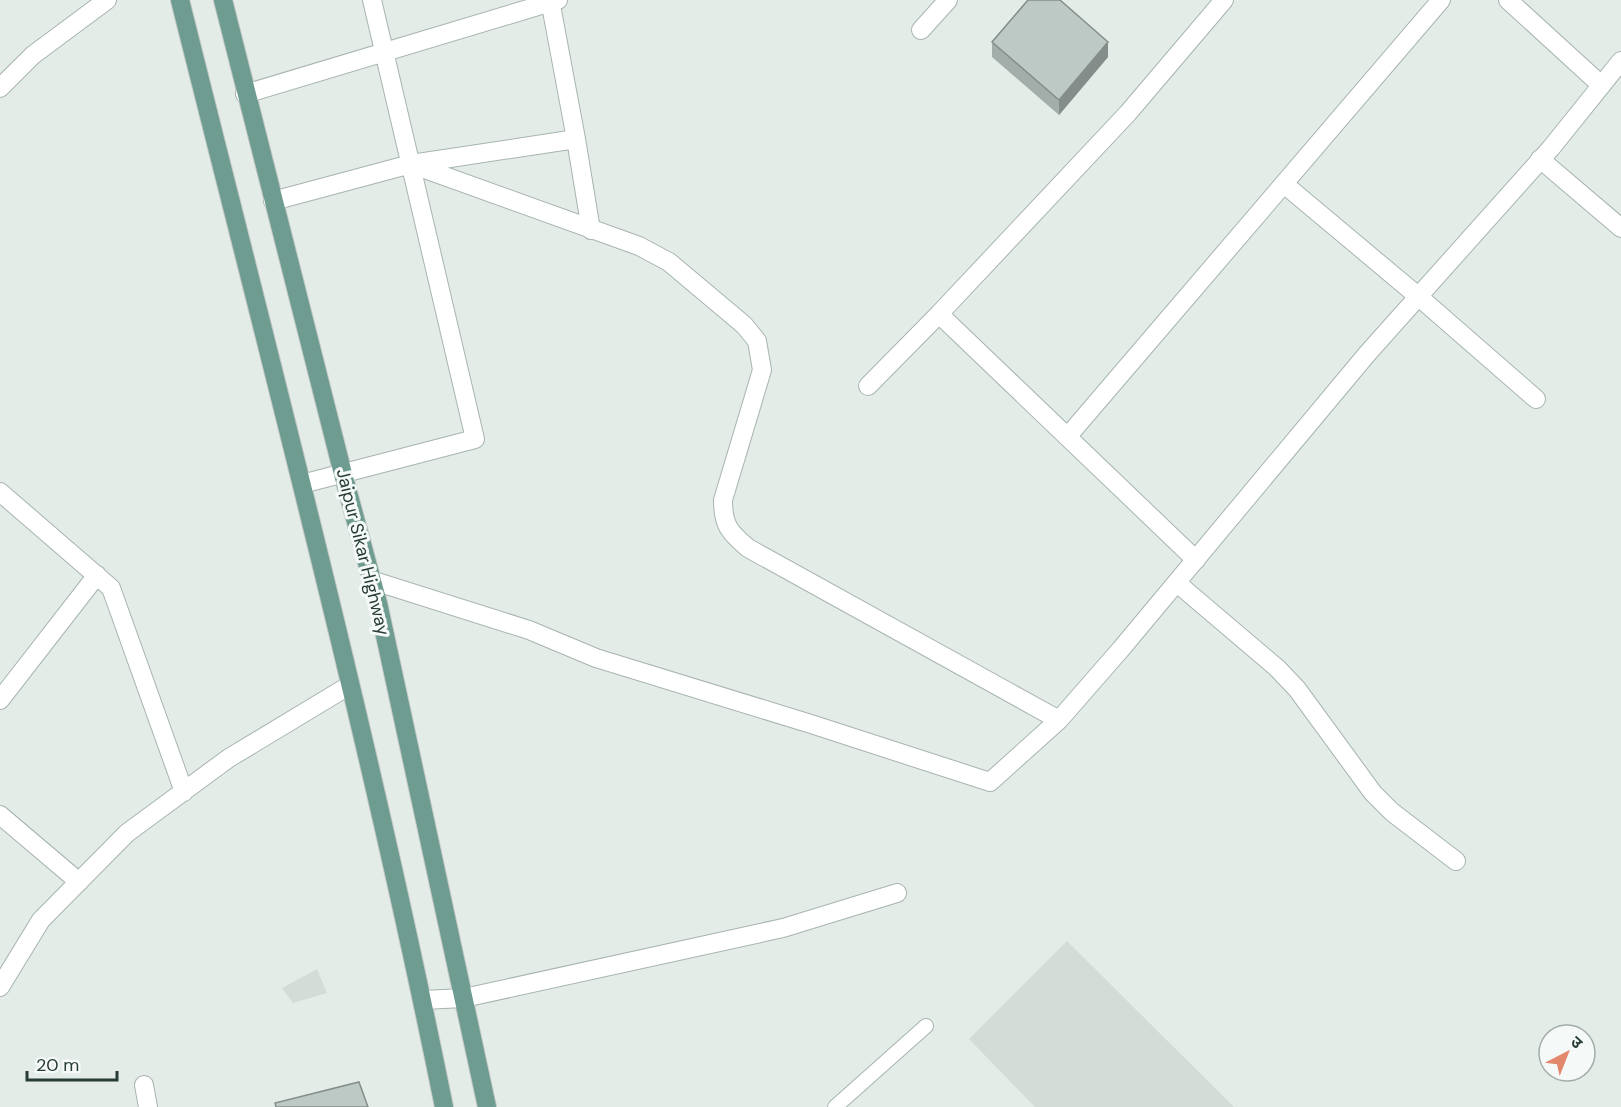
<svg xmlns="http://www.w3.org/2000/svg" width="1621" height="1107" font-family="'DM Sans','Noto Sans Devanagari',sans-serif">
	<rect width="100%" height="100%" fill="#e4ece8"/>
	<path fill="#d3dcd7" d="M 1067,941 L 1234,1107 L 1035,1107 L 969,1039 Z
		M 317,969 L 327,993 L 293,1003 L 282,988 Z"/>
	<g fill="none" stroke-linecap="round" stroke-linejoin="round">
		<defs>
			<path id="lane" d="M 835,1107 L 926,1026"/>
			<path id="street" d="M 550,0 L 576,139
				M 1508,0 L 1601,85
				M 921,30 L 948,0
				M 0,88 L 33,55 L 107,0
				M 245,94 L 558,0
				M 1540,159 L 1621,228
				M 411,164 L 639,246 L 669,262 L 744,325 L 757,341 L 762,370 L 723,500 C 723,525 729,532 748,548 L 1059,720
				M 1284,184 L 1419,297 L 1536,399
				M 273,201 L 411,164 L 576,139 L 591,230
				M 939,314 L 1196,560
				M 868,386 L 939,314 L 1128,113 L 1224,0
				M 1068,436 L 1441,0
				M 302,484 L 475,439 L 372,0
				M 0,492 L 111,588 L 184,792
				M 371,580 L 529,630 L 596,658 L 811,724 L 990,782 L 1059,720 L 1121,649 L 1367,354 L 1551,148 L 1621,61
				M 1177,583 L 1277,668 L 1297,689 L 1373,793 L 1392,812 L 1456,861
				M 0,700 L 97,575
				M 0,815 L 79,882
				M 0,987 L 41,920 L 127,833 L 229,758 L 350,685
				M 423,1000 L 464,998 L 783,928 L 897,893
				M 144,1085 L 148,1107"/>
			<path id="primary" d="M 180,0 C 272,368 369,735 444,1107
				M 223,0 L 343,474 L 378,603 L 487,1107"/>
		</defs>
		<use href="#lane" stroke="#a7b4af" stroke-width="16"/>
		<use href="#street" stroke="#a7b4af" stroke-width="20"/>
		<use href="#primary" stroke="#c2c8c6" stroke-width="20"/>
		<use href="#lane" stroke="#fff" stroke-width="14"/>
		<use href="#street" stroke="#fff" stroke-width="18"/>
		<use href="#primary" stroke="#6e9c90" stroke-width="18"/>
	</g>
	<path fill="#a3ada9" d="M 992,42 L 1108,57 L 1059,115 L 992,57 Z"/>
	<path fill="#848d89" d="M 1108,42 L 1108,57 L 1059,115 L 1059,100 Z"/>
	<path fill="#bdc9c4" stroke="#848d89" stroke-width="1.5" d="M 1028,0 L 1060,0 L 1108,42 L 1059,100 L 992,42 Z
		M 359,1082 L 368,1107 L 276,1107 L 275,1103 Z"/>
	<g text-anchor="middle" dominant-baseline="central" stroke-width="6" stroke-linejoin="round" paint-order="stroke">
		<g font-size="18" fill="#263c35" stroke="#f5f9f7">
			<text transform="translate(363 552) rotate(76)">Jaipur Sikar Highway</text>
		</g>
	</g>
	<g transform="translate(1567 1053) rotate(42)"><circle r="28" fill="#f5f9f7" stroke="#a2ada9" stroke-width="1.5"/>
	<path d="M0-4.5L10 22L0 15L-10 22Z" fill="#e1886d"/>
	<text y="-9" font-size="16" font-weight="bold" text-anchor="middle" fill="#263c35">उ</text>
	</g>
	<path d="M27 1071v9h90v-9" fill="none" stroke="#263c35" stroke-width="3"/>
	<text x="36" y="1071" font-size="18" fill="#263c35" stroke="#f5f9f7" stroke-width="4.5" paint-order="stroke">20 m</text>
</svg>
